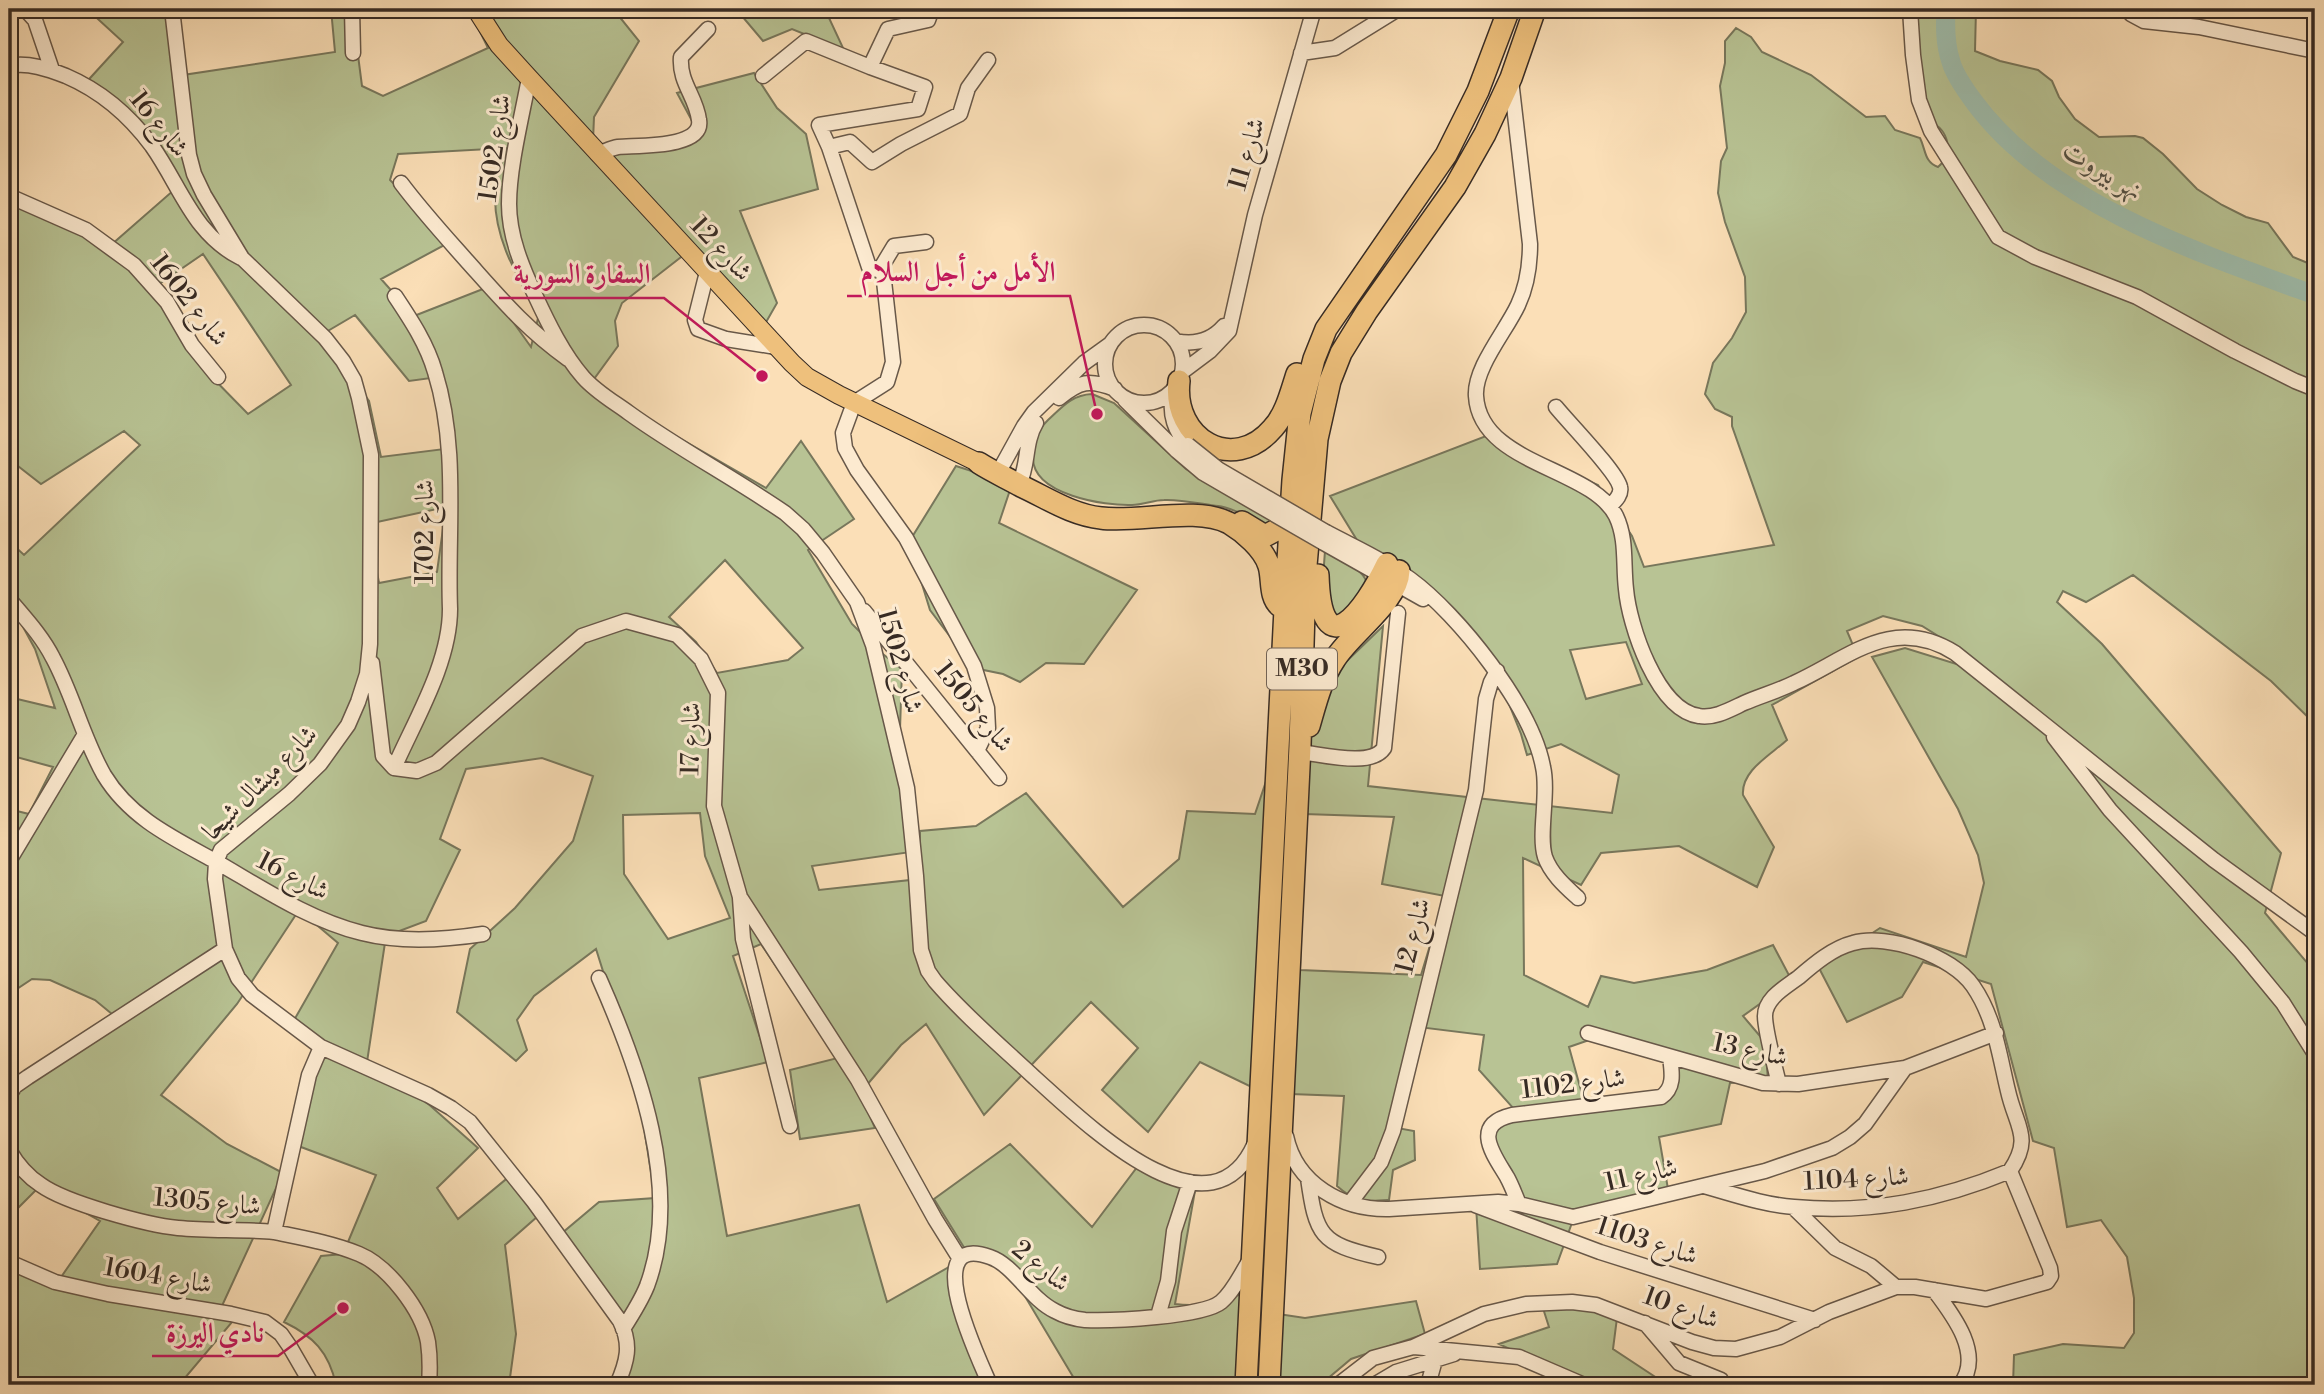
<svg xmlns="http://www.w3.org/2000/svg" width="2324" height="1394" font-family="'Libre Bodoni',Amiri,serif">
	<rect width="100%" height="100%" fill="#fbdfb7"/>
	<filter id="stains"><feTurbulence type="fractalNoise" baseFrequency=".00286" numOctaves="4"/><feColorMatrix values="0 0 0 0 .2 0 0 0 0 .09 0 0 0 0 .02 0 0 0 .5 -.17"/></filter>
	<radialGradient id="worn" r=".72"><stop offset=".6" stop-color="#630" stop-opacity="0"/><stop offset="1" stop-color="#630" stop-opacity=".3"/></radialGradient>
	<path fill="#b8c394" stroke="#78775c" stroke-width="2" fill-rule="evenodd" d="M 87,9 L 167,9 L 176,76 L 335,52 L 331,9 L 352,9 L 362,86 L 383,96 L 488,48 L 469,9 L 615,9 L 614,10 L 639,41 L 594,117 L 593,141 L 602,156 L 698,132 L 677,93 L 754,73 L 777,108 L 806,134 L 818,189 L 740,211 L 777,303 L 761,331 L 685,254 L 622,303 L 615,321 L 618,346 L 589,386 L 766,488 L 801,441 L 854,519 L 808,550 L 852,624 L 879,651 L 902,669 L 900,730 L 911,852 L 812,866 L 819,890 L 919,879 L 920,831 L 976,826 L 1026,793 L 1123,907 L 1179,859 L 1187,811 L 1255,814 L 1287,719 L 1383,626 L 1368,786 L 1612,813 L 1619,775 L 1561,744 L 1527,755 L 1521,734 L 1505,694 L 1457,627 L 1360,545 L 1330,496 L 1486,436 L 1598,485 L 1632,536 L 1644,567 L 1774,545 L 1732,426 L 1732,417 L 1715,409 L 1705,394 L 1713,363 L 1732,338 L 1746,312 L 1745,277 L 1725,222 L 1718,193 L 1721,161 L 1727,148 L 1720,86 L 1725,63 L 1725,41 L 1736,28 L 1751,37 L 1762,52 L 1811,75 L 1866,117 L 1885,116 L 1895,130 L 1920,138 C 1926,150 1924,162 1938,167 C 1954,154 1949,129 1930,122 L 1907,9 L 1976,9 L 1975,51 L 2000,61 L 2038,70 L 2052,81 L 2059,97 L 2075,119 L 2099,137 L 2135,136 L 2143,138 L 2163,154 L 2197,189 L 2222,205 L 2246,217 L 2268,223 L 2293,257 L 2315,266 L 2315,724 L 2271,681 L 2133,575 L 2086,602 L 2063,591 L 2057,602 L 2102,644 L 2281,853 L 2265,913 L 2315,972 L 2315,1385 L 2013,1385 L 2014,1355 L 2063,1344 L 2124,1348 L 2134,1333 L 2134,1298 L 2127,1257 L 2101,1220 L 2067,1227 L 2054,1148 L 2033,1141 L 1991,984 L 1923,962 L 1902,997 L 1847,1022 L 1819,968 L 1880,928 L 1966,957 L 1984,883 L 1978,855 L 1958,809 L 1872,657 L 1905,648 L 1966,667 L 1970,656 L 1922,626 L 1883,616 L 1847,631 L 1858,657 L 1772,705 L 1787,740 C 1769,756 1741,771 1743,795 L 1774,847 L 1757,887 L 1679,846 L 1601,853 L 1581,885 L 1523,858 L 1524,975 L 1588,1007 L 1601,976 L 1634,983 L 1707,970 L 1773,945 L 1792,981 L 1743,1016 L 1765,1042 L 1768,1080 L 1730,1083 L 1721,1124 L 1659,1137 L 1668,1189 L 1577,1209 L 1557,1264 L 1480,1269 L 1476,1206 L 1503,1216 L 1516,1191 L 1487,1132 L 1515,1110 L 1479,1070 L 1484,1035 L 1411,1026 L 1397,1128 L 1414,1131 L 1415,1160 L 1393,1170 L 1389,1200 C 1364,1202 1356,1203 1337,1186 L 1344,1096 L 1264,1093 L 1200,1062 L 1148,1132 L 1102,1090 L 1138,1048 L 1091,1002 L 984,1115 L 926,1024 L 901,1045 L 860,1093 L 875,1128 L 800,1139 L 790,1070 L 838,1058 L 761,944 L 733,956 L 768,1062 L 699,1078 L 727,1236 L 859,1205 L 887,1302 L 949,1267 L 975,1359 L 987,1385 L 609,1385 L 624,1357 L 621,1330 L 555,1239 L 599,1202 L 655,1198 L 636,1076 L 596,949 L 534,996 L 517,1020 L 527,1050 L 516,1061 L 457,1012 L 470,949 L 515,908 L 573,841 L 593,776 L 542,758 L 466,769 L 440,839 L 460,850 L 426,921 L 386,936 L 367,1062 L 425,1101 L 478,1148 L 437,1188 L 458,1219 L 511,1175 L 538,1216 L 505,1245 L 516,1334 L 509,1385 L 336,1385 C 329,1352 313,1336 284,1322 L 321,1256 L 343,1254 L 376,1175 L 293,1144 L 314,1047 L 289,1029 L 338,943 L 299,910 L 237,1004 L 161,1095 L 227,1144 L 283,1173 L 221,1308 L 238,1315 L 179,1385 L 9,1385 L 9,1258 L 59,1280 L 100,1221 L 39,1187 L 9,1217 L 9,1103 L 13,1094 L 118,1019 L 95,1000 L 50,980 L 32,979 L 17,989 L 9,1004 L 9,809 L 29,814 L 53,767 L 9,755 L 9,697 L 55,708 L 35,649 L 9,601 L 9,541 L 24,555 L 140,445 L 124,431 L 41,484 L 9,459 L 9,191 L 111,245 L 182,183 L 147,140 L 81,88 L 123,42 ZM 507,148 C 504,160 497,172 496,184 C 490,229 514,276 540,310 L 531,347 L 488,287 L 414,316 L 381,279 L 452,241 L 390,180 L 398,154 ZM 203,254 L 291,385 L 248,414 L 204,369 L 152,289 ZM 355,315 L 409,381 L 438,377 L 453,448 L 381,457 L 369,401 L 321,335 ZM 446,507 L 437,572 L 379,583 L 368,524 ZM 725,560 L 803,648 L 788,660 L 717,673 L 696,642 L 669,617 ZM 1626,642 L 1642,684 L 1586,699 L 1570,650 ZM 700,813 L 705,856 L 730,918 L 668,939 L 624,874 L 623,815 ZM 1304,814 L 1394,817 L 1382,884 L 1445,896 L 1421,975 L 1300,970 ZM 1592,1039 L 1671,1061 L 1670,1095 L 1585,1105 L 1569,1047 Z
		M 736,9 L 866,9 L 829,18 L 844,50 L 792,29 L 763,41 Z
		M 1092,394 L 1114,403 L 1186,469 L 1277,523 L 1273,526 C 1254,521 1235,508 1218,506 C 1202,504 1179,499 1164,500 C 1153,500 1143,505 1132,505 C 1105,506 1033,495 1033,458 C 1032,442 1036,432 1048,420 C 1063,406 1072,395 1092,394 Z
		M 956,466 L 1012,484 L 999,523 L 1137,590 L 1084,664 L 1046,663 L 1020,682 L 1003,674 L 974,668 L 930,610 L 909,542 Z
		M 1325,551 C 1339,559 1381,575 1362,596 C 1354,604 1344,611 1335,618 L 1322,591 Z
		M 1010,1144 L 1092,1227 L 1141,1162 L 1196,1185 L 1175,1304 C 1197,1307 1220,1303 1241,1294 L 1259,1311 L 1305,1318 L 1416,1301 L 1425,1334 L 1351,1359 L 1320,1385 L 1078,1385 L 1023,1293 L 1007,1273 L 965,1249 L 934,1199 Z
		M 1568,1301 L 1617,1318 L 1613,1349 L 1666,1384 L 1683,1380 L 1686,1385 L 1585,1385 L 1499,1344 L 1549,1327 L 1542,1305 Z"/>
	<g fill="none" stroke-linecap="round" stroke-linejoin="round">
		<path stroke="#9fbdac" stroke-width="19" d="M 1946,9 C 1945,27 1945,44 1951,62 C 1955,76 1966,91 1975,103 C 2050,204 2201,254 2315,295"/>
		<defs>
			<path id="minor" d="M 25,9 L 35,20 L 52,70
				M 172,9 L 189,155 L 194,174 L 204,195 L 242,258 L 325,338 L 343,361 L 354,380 L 359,398 L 371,455 L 370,644 L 367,674 L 358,702 L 348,725 L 320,764 L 289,794 L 221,850 L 216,862 L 215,879 L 225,949 L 238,978 L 252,995 L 321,1047 L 428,1095 L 451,1108 L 470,1122 L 534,1202 L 620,1321 C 632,1345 627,1362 617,1385
				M 352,9 L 353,53
				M 1910,9 L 1913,55 L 1919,100 L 1931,131 L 1998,237 L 2035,257 L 2137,297 L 2235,351 L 2295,381 L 2315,389
				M 2127,9 L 2131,14 L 2144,21 L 2199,27 L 2315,51
				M 1301,53 L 1335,48 L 1398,9
				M 9,66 C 28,62 48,69 66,76 C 101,91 129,115 152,146 C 181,187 193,234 241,258
				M 870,67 L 925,87 L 918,109 L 819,125 L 829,147 L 869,267 L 883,272 L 893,362 L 887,382 L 854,403 L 843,433 L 845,448 L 857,470 L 906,538 L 974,666 L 987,708 L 988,728 L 977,751
				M 763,76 L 806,41 L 870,67 L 888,29 L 928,20 L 932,9
				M 529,78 C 522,116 509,167 509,204 C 509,236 522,267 535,295 C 548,323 563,354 583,377 C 596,392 614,402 629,413 C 679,449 734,478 785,513 L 803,529 L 823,553 L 857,602 L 873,645 L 907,788 L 916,876 L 921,950 L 928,971 L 935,981 C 965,1016 1002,1047 1035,1078 C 1081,1119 1210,1248 1255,1143
				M 1511,80 L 1530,244 C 1530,265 1527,286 1518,305 C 1506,331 1474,368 1476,396 C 1480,465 1591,467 1616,516 C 1627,539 1623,564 1626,589 C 1629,625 1657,710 1699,716 C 1714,719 1731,709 1744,703 C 1760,696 1778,691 1794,683 C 1849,658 1892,614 1955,653 L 2214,860 L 2315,933
				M 829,147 L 850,142 L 872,162 L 901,144 L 960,114 L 968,88 L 988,60
				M 597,154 C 604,152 611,148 618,147 C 635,145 704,149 699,120 C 696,96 679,83 681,57 L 708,29
				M 401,183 C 422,211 444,235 467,261 C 501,299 526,329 568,359
				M 9,196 L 86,230 L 134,265 L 167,302 L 192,345 L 218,377
				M 879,271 L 894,246 L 926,242
				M 707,272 L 695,320 L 698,329 L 726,339 L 776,347
				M1105 364a39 39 0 1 1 78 0a39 39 0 1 1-78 0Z
				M 1176,341 C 1195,345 1211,341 1224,326
				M 1182,372 L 1210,351 L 1229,331 L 1255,215 L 1314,9
				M 1173,396 C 1169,414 1175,432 1188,445
				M 1059,398 C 1080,381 1089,379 1115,389
				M 1125,400 L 1177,451
				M 1556,407 C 1568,422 1617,472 1620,487 C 1622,495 1615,501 1610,506
				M 997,475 L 1024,426 L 1034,412 L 1084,363 L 1109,345
				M 1019,484 C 1029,465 1024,443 1036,423
				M 1326,532 C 1354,547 1384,560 1410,579 C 1458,614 1532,707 1543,767 C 1549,793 1538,835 1545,857 C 1551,874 1566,887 1578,898
				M 1322,542 L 1423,599
				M 9,599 C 25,618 42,636 53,658 C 73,695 83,738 104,775 C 130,818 173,838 215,861 C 262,888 309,920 362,933 C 401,943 444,940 483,934
				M 864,611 L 999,778
				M 372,663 L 383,756 L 394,768 L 417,771 L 436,763 L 582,636 L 626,621 L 677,635 L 701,659 L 718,693 L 714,806 L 740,897 L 858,1080 L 935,1219 L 960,1259
				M 2054,737 L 2110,810 L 2241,952 L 2283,1003 L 2315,1054
				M 1299,752 C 1321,754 1371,768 1384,748 L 1398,613
				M 394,768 C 415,720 450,663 450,609 C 447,531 459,449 435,372 C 427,344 411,320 395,296
				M 9,861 L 85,734
				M 740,898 L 743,939 L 790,1126
				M 599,978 C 639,1068 683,1189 647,1286 C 641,1301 632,1315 623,1329
				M 1588,1033 L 1763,1083 L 1798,1084 L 1905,1068 L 1996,1033
				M 1779,1084 C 1775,1067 1765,1031 1765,1016 C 1765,998 1786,987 1799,977 C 1814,964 1833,948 1853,943 C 1888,933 1952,956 1973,986 C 1995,1018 1999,1054 2008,1091 C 2016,1127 2033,1137 2010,1171
				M 9,1095 L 15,1086 L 28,1077 L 225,949
				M 1286,1136 C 1296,1184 1342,1210 1389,1209 L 1498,1202 L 1519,1204 L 1573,1217 L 1765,1171 L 1832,1148 L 1850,1137 L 1865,1124 L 1905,1068
				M 9,1150 C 17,1164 27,1176 41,1185 C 66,1203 147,1225 178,1228 C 210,1231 243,1229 274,1232 L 309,1075 L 321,1047
				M 1308,1178 C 1316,1235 1320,1244 1378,1257
				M 1704,1186 C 1733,1194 1764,1205 1794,1207 C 1871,1214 1940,1200 2010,1171
				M 1350,1203 L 1381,1162 L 1393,1131 L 1476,790 L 1486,699 L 1491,682 L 1497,671
				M 1519,1204 C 1515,1195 1512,1186 1507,1177 C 1494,1155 1470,1125 1512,1115 L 1661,1097 C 1675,1088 1672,1072 1670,1057
				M 1475,1205 L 1600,1252 L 1815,1320
				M 1793,1207 L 1835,1248 L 1871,1266 L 1896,1287
				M 274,1232 C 303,1238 332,1243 359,1254 C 388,1266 422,1310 428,1342 C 430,1356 430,1371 429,1385
				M 9,1262 L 55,1282 L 108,1294 L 231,1314 L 265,1322 L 281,1334 L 290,1347 L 312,1385
				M 1934,1290 C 1953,1315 1984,1355 1960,1385
				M 1158,1316 L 1168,1281 L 1174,1231 L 1190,1182
				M 1645,1323 L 1679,1363 L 1721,1380
				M 1414,1347 L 1519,1357 L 1584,1385
				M 990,1385 C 981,1363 916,1231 990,1257 C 1014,1265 1030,1299 1055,1311 C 1064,1316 1075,1319 1085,1320 C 1111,1321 1203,1317 1221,1302 C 1234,1291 1242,1272 1251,1258
				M 1338,1385 L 1373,1358 L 1413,1347 L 1484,1314 L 1526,1304 L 1572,1302 L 1596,1305 L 1692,1342 L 1714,1348 L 1736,1349 L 1780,1337 L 1829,1312 L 1896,1287 L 1915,1287 L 1986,1299 L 2047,1282 L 2051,1276 L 2050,1268 L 2010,1171
				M 1374,1385 L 1396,1372 L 1454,1354
				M 1428,1385 L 1435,1360"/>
			<path id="major" d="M 476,9 L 499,45 L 529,78 L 792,363 L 807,377 L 839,395 L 979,463"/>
			<path id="highway" d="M 1179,381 C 1172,439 1233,475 1273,428 C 1286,414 1291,392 1297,374
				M 979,463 C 993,472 1007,478 1021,486 C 1047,498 1072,515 1101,518 C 1138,523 1196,506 1229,523 C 1244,532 1264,549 1269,566 C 1273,579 1269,597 1280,606
				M 1242,522 L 1265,536 L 1280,528 L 1291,516
				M 1318,575 C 1321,671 1365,610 1387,564
				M 1309,726 C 1316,702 1321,680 1335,659 C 1351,633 1398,602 1399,571
				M 1246,1385 L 1285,609 L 1293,480 L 1300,413 L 1314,359 L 1326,329 L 1446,155 L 1478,91 L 1509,9
				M 1269,1385 L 1300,746 L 1305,577 L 1317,439 L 1330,381 L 1341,353 L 1367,311 L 1455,187 L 1485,134 L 1511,78 L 1535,9"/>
		</defs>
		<use href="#minor" stroke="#685849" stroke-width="17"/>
		<use href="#major" stroke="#372b24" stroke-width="20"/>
		<use href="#highway" stroke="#372b24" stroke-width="24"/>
		<use href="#minor" stroke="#fcead0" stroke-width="14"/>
		<use href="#major" stroke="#eec07c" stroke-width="18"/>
		<use href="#highway" stroke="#eec07c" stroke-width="21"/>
		<defs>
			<path id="minor-bridge" d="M 1188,445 L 1218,469 L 1326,532
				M 1177,451 L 1203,473 L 1322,542"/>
		</defs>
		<use href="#minor-bridge" stroke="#685849" stroke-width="17" stroke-linecap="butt"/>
		<use href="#minor-bridge" stroke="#fcead0" stroke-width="14"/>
	</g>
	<g text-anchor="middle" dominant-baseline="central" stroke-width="6" stroke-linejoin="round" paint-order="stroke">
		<rect fill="#fcead0" stroke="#726458" stroke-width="2" x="1267" y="648.5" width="70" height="41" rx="5"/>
		<g font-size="24" font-weight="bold" fill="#372b24">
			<text x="1302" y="669">M30</text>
		</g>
		<g font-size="26" fill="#372b24" stroke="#fcead0">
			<text transform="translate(159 124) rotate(51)">شارع 16</text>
			<text transform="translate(495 148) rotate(-82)">شارع 1502</text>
			<text transform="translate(1247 154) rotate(-74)">شارع 11</text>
			<text transform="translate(721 249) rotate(47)">شارع 12</text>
			<text transform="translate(189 300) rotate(52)">شارع 1602</text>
			<text transform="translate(425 532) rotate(-90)">شارع 1702</text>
			<text transform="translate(900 661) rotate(74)">شارع 1502</text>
			<text transform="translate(974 707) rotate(51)">شارع 1505</text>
			<text transform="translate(691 739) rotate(-89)">شارع 17</text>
			<text transform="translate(260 783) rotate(-45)">شارع ميشال شيحا</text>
			<text transform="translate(293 876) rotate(27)">شارع 16</text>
			<text transform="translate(1413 936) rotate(-76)">شارع 12</text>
			<text transform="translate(1750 1050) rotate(12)">شارع 13</text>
			<text transform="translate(1573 1084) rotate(-7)">شارع 1102</text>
			<text transform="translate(1641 1175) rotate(-13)">شارع 11</text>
			<text transform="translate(1856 1179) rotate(-3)">شارع 1104</text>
			<text transform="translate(207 1202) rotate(5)">شارع 1305</text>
			<text transform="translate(1647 1241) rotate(18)">شارع 1103</text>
			<text transform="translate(1041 1266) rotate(39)">شارع 2</text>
			<text transform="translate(158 1276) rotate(10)">شارع 1604</text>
			<text transform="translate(1681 1308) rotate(20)">شارع 10</text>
		</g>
		<g font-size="28" font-style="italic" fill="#515046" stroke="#fcead0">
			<text transform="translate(2103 171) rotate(31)">نهر بيروت</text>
		</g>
	</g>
	<path fill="none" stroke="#c2185b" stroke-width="2.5" d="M1097 414L1070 296H847M762 376L664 298H499M343 1308L278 1356H152"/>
	<g fill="#c2185b" stroke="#fcead0" stroke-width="2.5">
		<circle cx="1097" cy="414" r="7"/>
		<circle cx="762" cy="376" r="7"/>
		<circle cx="343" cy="1308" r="7"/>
	</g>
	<g font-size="28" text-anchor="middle" font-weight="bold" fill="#c2185b" stroke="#fcead0" stroke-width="6" stroke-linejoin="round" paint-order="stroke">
		<text x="958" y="281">الأمل من أجل السلام</text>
		<text x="582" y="283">السفارة السورية</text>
		<text x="215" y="1342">نادي اليرزة</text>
	</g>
	<rect width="2324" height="1394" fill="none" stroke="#fbdfb7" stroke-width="35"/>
	<rect x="10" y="10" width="2303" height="1373" fill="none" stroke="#372b24" stroke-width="3.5"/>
	<rect x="18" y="18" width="2289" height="1359" fill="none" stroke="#372b24" stroke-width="2"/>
	<rect width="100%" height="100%" filter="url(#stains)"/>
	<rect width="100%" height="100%" fill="url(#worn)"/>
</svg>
